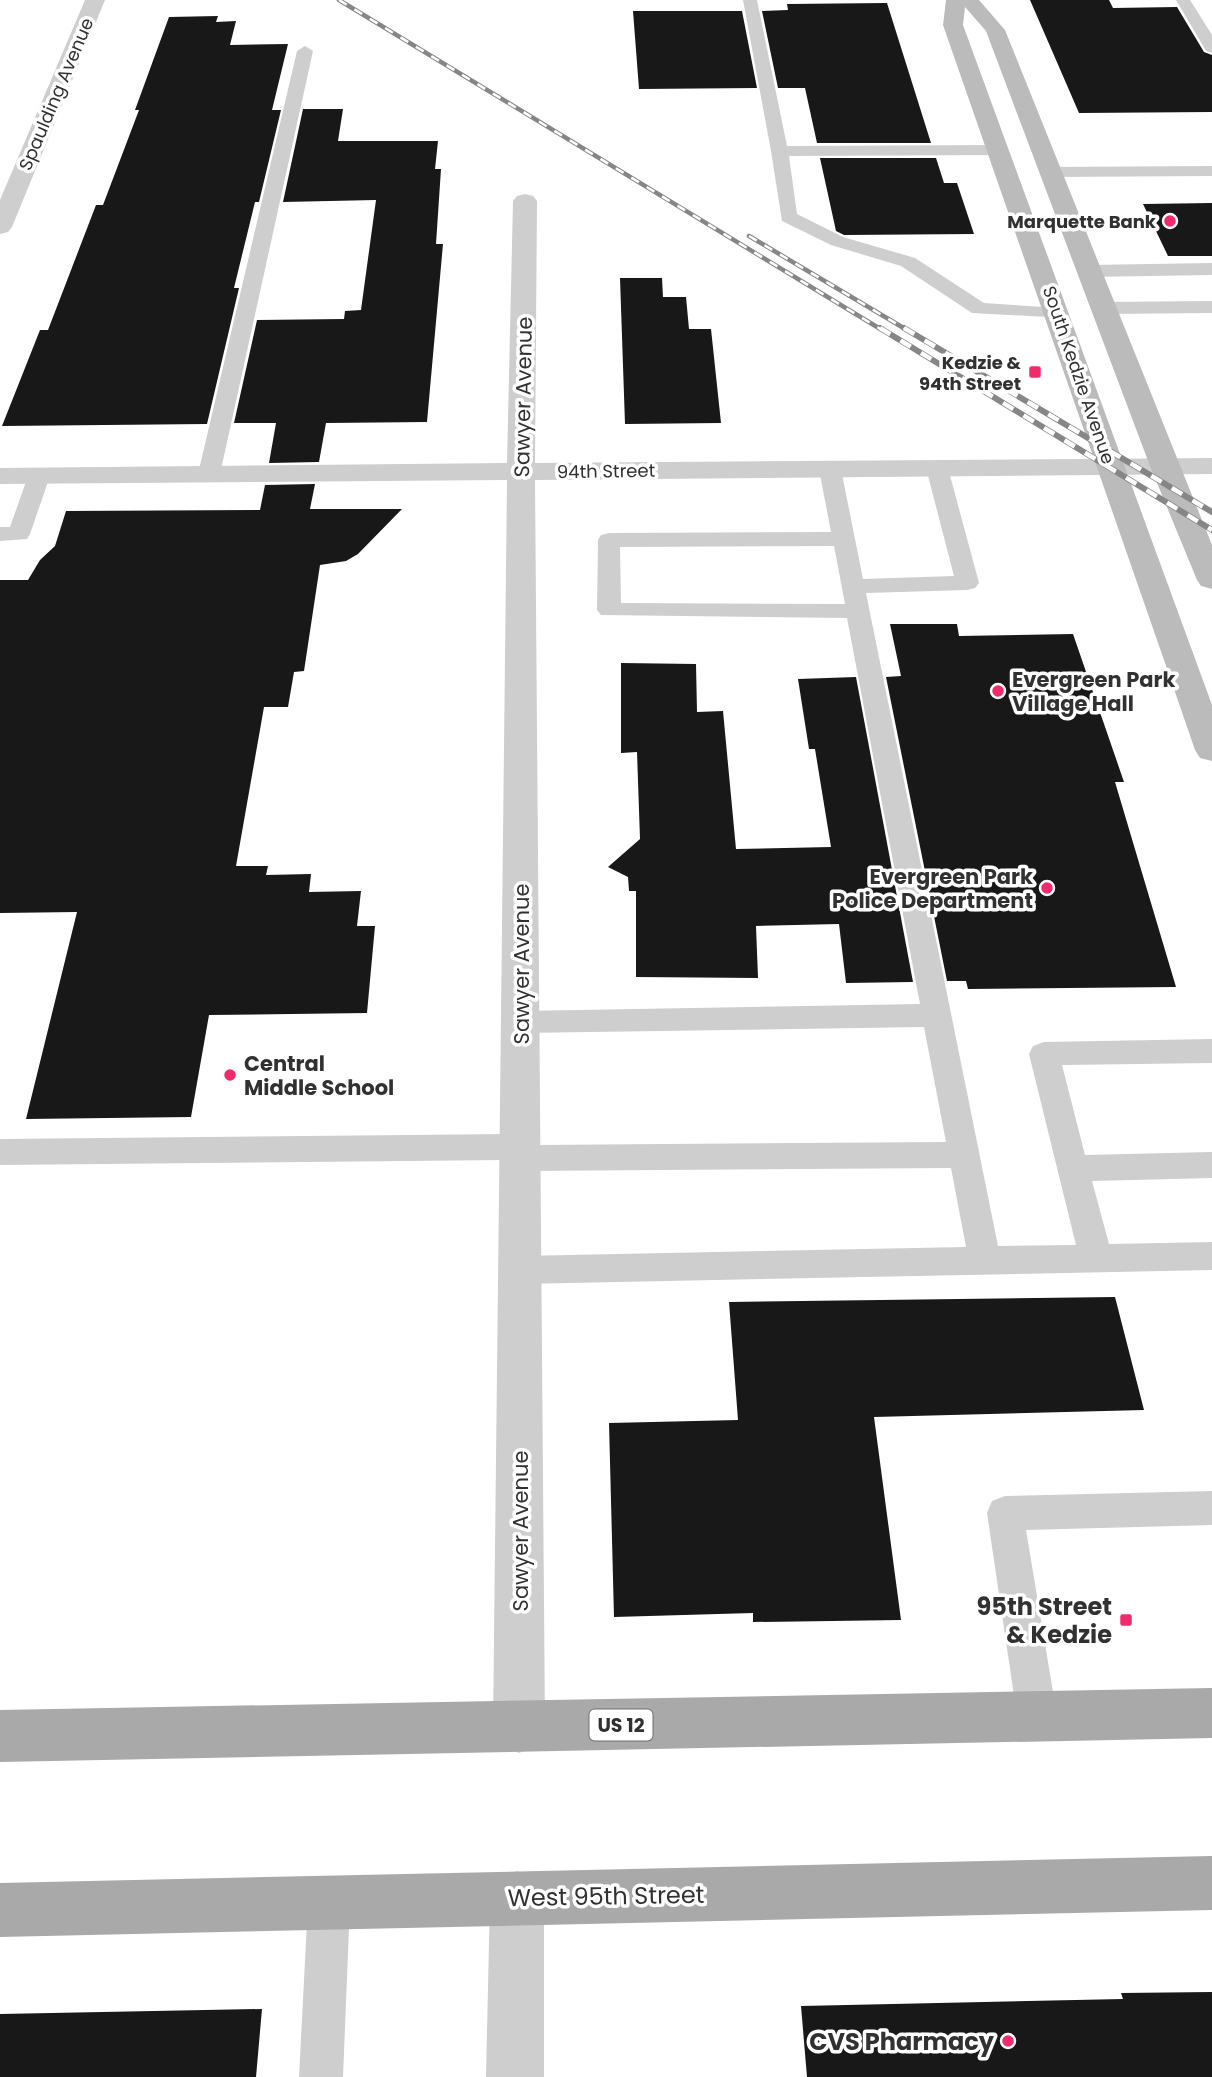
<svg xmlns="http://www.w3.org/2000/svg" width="1212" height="2077" font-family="Poppins,sans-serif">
	<rect width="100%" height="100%" fill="#fff"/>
	<path fill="#181818" d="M 1030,0 L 1109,0 L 1113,8 L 1177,7 L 1204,52 L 1212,55 L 1212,112 L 1079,113 Z
		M 887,3 L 931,143 L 817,143 L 805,88 L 778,88 L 762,11 L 788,10 L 787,4 Z
		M 633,11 L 742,11 L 757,88 L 639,89 Z
		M 218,16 L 216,22 L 236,21 L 230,45 L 288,44 L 272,110 L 281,110 L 259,202 L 255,202 L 234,288 L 239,288 L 207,424 L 2,426 L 40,330 L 48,330 L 96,205 L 103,205 L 139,110 L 135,110 L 169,17 Z
		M 303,109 L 343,109 L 338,141 L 438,141 L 435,169 L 441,169 L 436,244 L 443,244 L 427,422 L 326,423 L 319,462 L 269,463 L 276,423 L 234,423 L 257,320 L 344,319 L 345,311 L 361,310 L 376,200 L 283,202 Z
		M 820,158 L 936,158 L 944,183 L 957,183 L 974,234 L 844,235 L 836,231 Z
		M 1212,203 L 1212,256 L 1168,256 L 1143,204 Z
		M 620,278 L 662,278 L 663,297 L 686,297 L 689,329 L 711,329 L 721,423 L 625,424 Z
		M 315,484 L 310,509 L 402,509 L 358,554 L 346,561 L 320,565 L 304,671 L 294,672 L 288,707 L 264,707 L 236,866 L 268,866 L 266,875 L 311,874 L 309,892 L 361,891 L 357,926 L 375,926 L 367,1013 L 209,1015 L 191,1117 L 26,1119 L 77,912 L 0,913 L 0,580 L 28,580 L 40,560 L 55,546 L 66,511 L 260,510 L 265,485 Z
		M 890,624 L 957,624 L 959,636 L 1073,634 L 1124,782 L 1115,782 L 1176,987 L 968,989 L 966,981 L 947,981 L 886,677 L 901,676 Z
		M 621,663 L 696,664 L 697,712 L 723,711 L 736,849 L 831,847 L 815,749 L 809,749 L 798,679 L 856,677 L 913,982 L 846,983 L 839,924 L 756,926 L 758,978 L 636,977 L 636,891 L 629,891 L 628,877 L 608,867 L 640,839 L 637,752 L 621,753 Z
		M 1115,1297 L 1144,1410 L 874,1417 L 901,1620 L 753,1622 L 753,1613 L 614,1617 L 609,1423 L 738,1420 L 729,1302 Z
		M 1212,1992 L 1212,2077 L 807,2077 L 801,2006 L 1123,1999 L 1121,1993 Z
		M 262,2009 L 256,2077 L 0,2077 L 0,2014 Z"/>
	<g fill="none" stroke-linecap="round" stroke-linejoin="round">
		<path fill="#cecece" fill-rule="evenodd" d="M 743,0 L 757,0 L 787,146 L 999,145 L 1008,150 L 999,155 L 789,156 L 797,214 L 843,237 L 915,258 L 984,303 L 1059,308 L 1066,310 L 1069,314 L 1066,318 L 972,313 L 901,266 L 831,245 L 782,221 L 771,151 Z
			M 1176,0 L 1190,0 L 1212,35 L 1212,53 L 1206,51 Z
			M 305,46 L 313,51 L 220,474 L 217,479 L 201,479 L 198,474 L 297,51 Z
			M 1212,166 L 1212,176 L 1051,177 L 1042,172 L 1051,167 Z
			M 1212,263 L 1212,275 L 1089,277 L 1080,271 L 1089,265 Z
			M 1212,301 L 1212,313 L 1103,314 L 1093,308 L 1103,302 Z
			M 937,462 L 945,463 L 948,468 L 979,583 L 975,588 L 967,590 L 866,593 L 998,1246 L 1076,1245 L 1029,1054 L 1033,1046 L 1044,1042 L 1212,1039 L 1212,1063 L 1062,1065 L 1085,1155 L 1212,1152 L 1212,1178 L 1092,1181 L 1109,1244 L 1212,1242 L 1212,1270 L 520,1284 L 508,1280 L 503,1270 L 508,1260 L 520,1256 L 966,1247 L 951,1168 L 521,1171 L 510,1167 L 506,1160 L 0,1165 L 0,1139 L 520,1134 L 531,1138 L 535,1145 L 946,1142 L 924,1027 L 521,1033 L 511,1030 L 506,1022 L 511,1014 L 521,1011 L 920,1004 L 847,618 L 601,615 L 597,610 L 598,540 L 601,535 L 609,533 L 831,532 L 819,469 L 822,464 L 838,464 L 841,469 L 863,579 L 954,576 L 926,468 L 929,463 ZM 834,546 L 845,604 L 621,603 L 620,547 Z
			M 39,469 L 47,471 L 50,476 L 30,534 L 27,539 L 0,541 L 0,527 L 10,527 L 28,476 L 31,471 Z
			M 1212,1491 L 1212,1525 L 1026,1530 L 1057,1716 L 1051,1730 L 1037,1736 L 1023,1730 L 1017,1716 L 987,1513 L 992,1501 L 1005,1496 Z
			M 329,1882 L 344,1888 L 350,1903 L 343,2077 L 299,2077 L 308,1903 L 314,1888 Z"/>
		<path fill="#cecece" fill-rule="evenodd" d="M 85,0 L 105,0 L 12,227 L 8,232 L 0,234 L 0,200 Z
			M 525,194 L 533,196 L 537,201 L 535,463 L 1212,458 L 1212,474 L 535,480 L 545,1727 L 537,1745 L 519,1753 L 501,1745 L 493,1727 L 507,480 L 0,484 L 0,468 L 507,463 L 513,201 L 517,196 Z
			M 517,1871 L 536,1879 L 544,1898 L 544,2077 L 486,2077 L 490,1898 L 498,1879 Z"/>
		<path fill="#bbb" fill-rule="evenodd" d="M 946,0 L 979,0 L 1005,30 L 1212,545 L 1212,589 L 1201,586 L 1197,580 L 1150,466 L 986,31 L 965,7 L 963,25 L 1212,705 L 1212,761 L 1200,758 L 1195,750 L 1164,660 L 943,25 Z"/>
		<path fill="#a9a9a9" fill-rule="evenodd" d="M 1212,1688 L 1212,1738 L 0,1762 L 0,1710 Z
			M 1212,1856 L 1212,1910 L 0,1937 L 0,1883 Z"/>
		<defs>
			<path id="rail-far1" d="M 339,0 L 882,330
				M 749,236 L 907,330"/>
			<path id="rail" d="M 880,328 L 1212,530
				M 904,328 L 1212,512"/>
		</defs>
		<use href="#rail-far1" stroke="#868686" stroke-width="4.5"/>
		<use href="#rail" stroke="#868686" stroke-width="6"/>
		<use href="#rail-far1" stroke="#fff" stroke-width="2.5" stroke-dasharray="9" stroke-linecap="butt"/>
		<use href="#rail" stroke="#fff" stroke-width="4.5" stroke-dasharray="12" stroke-linecap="butt"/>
	</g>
	<g fill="#ef2b6b" stroke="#fff" stroke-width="2.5">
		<circle cx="1170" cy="221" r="7"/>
		<rect x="1028" y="365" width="14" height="14" rx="3.5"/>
		<circle cx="998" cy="691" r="7"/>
		<circle cx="1047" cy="888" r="7"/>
		<circle cx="230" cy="1075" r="7"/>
		<rect x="1119" y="1613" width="14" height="14" rx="3.5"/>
		<circle cx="1008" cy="2041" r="7"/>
	</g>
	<g text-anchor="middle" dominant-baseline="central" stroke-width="7" stroke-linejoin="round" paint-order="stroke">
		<g font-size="18" fill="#313131" stroke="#fff">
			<text transform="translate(56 94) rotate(-67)">Spaulding Avenue</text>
			<text transform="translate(1079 375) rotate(71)">South Kedzie Avenue</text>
			<text transform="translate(606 471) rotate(-1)">94th Street</text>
		</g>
		<g font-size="18" font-weight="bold" fill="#313131" stroke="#fff" text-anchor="end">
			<text x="1156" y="221">Marquette Bank</text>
			<text x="1021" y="362">Kedzie &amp;<tspan x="1021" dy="21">94th Street</tspan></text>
		</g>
		<rect fill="#fff" stroke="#6f6f6f" stroke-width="2" x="589.5" y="1709.5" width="63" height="31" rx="5"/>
		<g font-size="19" font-weight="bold" fill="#313131">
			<text x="621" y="1725">US 12</text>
		</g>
		<g font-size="21" fill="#313131" stroke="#fff">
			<text transform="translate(523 397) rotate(-89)">Sawyer Avenue</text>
			<text transform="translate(521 964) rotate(-90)">Sawyer Avenue</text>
			<text transform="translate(520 1531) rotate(-90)">Sawyer Avenue</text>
		</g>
		<g font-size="21" font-weight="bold" fill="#313131" stroke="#fff" text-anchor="start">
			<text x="1012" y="679">Evergreen Park<tspan x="1012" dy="24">Village Hall</tspan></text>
			<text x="1033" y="876" text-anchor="end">Evergreen Park<tspan x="1033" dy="24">Police Department</tspan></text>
			<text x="244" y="1063">Central<tspan x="244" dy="24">Middle School</tspan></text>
		</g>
		<g font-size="24" font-weight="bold" fill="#313131" stroke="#fff" text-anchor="end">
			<text x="1112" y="1606">95th Street<tspan x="1112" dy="28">&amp; Kedzie</tspan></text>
			<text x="994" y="2041">CVS Pharmacy</text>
		</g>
		<g font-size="24" fill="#313131" stroke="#fff">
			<text transform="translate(606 1896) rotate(-1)">West 95th Street</text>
		</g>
	</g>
</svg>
